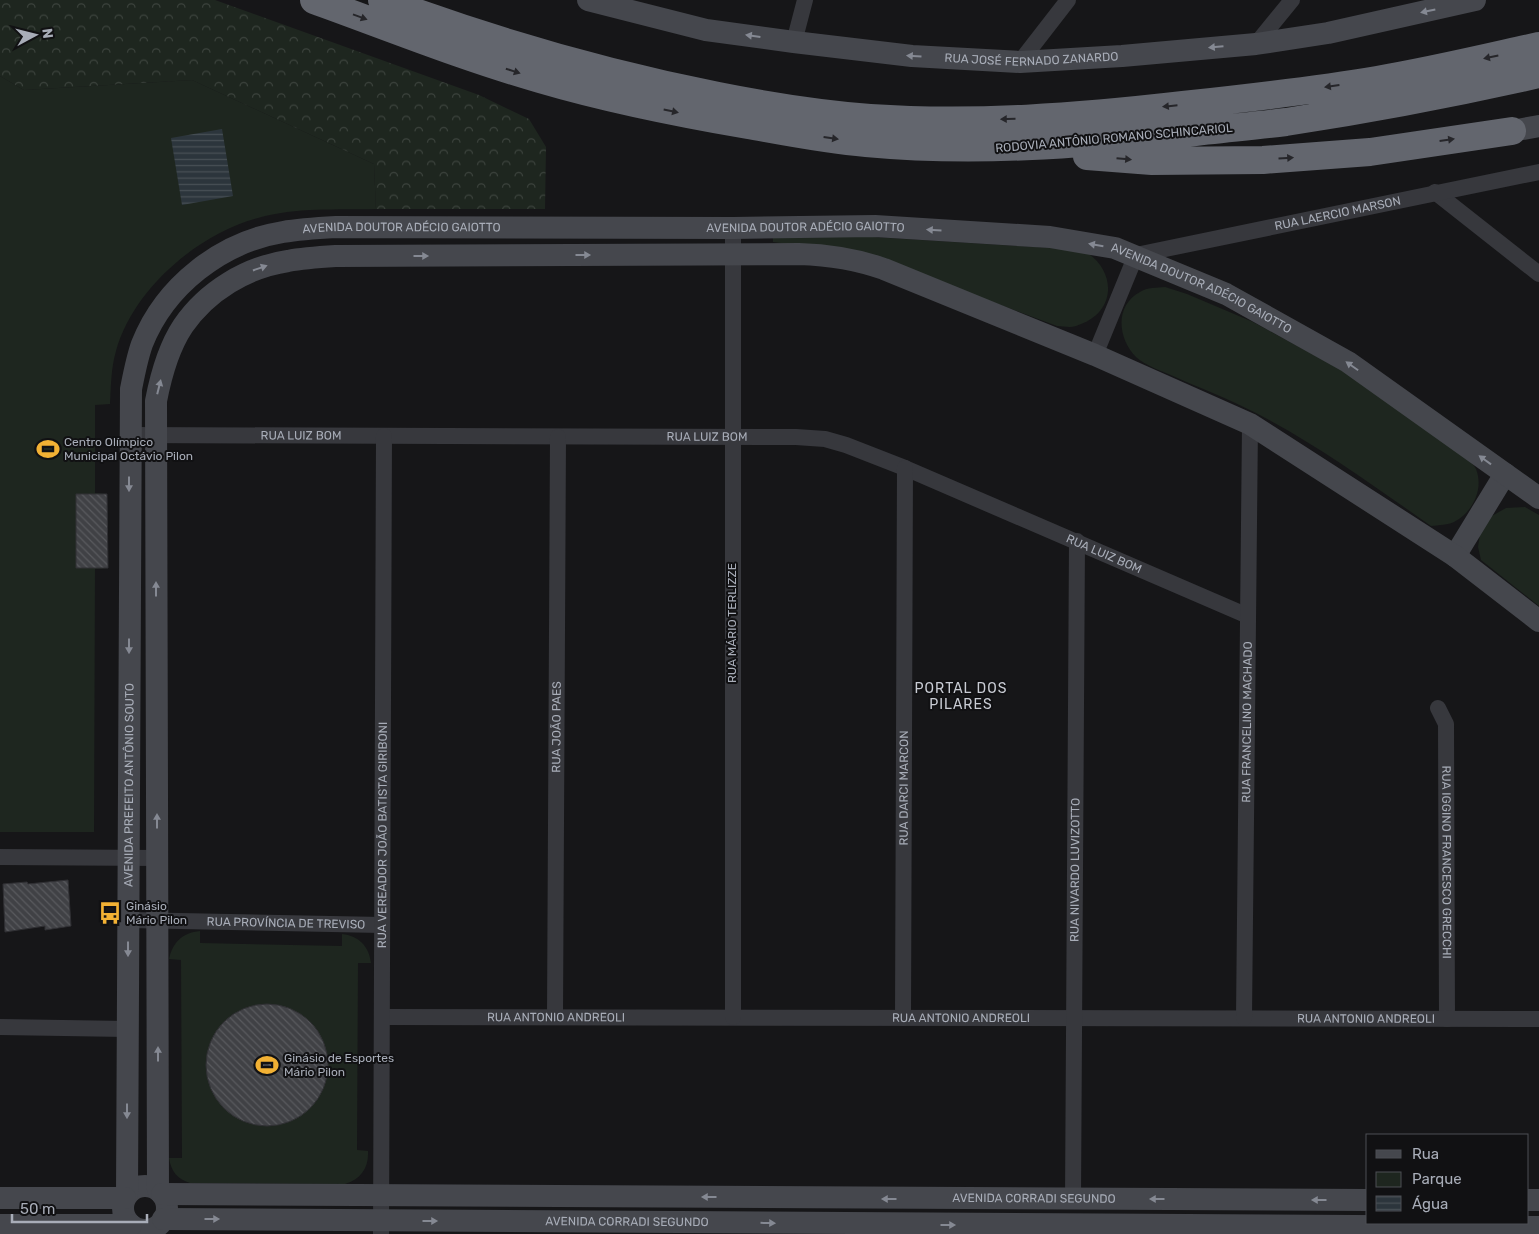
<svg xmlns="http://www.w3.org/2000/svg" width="1539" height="1234" font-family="Rubik,sans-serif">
	<defs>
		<pattern id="forest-crowns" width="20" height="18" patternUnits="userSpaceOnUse" patternTransform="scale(1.25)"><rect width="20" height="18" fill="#1e261f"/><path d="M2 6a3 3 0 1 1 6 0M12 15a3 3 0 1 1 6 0" fill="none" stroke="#3c433d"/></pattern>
		<pattern id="water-rules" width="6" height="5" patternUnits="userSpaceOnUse" patternTransform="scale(1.25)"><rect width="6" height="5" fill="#2c353c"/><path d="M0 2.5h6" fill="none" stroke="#485056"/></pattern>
		<pattern id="building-back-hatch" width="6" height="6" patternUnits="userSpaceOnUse" patternTransform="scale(1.25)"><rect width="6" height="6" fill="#404145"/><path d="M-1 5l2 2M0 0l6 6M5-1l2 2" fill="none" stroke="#595a5e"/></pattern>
	</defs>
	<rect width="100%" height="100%" fill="#161618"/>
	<path fill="#1e261f" d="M 0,76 L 24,90 L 192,80 L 374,164 L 376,209 C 338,210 296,207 258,218 C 198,234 133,289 116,351 C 111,368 111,386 110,404 L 95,405 L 95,493 L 107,494 L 108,568 L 95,569 L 94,832 L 0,832 Z
		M 857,236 L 1083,250 C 1118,270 1117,314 1076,326 C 1070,328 1063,326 1057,326 L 862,254 L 773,242 L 773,237 Z
		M 1165,287 L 1187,294 L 1253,322 L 1349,374 L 1466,457 C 1469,460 1474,465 1476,469 C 1484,489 1473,512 1454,522 C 1448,525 1439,525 1431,526 C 1374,486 1318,445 1256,413 C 1229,399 1200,388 1173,376 C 1161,371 1145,365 1136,357 C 1118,339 1114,306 1140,292 C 1147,287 1157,288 1165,287 Z
		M 1525,507 L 1539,515 L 1539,606 L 1481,560 L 1478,547 L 1481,528 L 1490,517 L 1506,508 Z
		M 200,931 L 200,943 L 342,946 L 342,934 C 359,936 369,946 371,963 L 358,963 L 357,1150 L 368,1151 C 369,1168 361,1179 345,1184 L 190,1183 C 177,1179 171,1171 169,1158 L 182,1158 L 181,960 L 169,959 C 173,942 182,933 200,931 Z"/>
	<path fill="url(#forest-crowns)" d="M 0,0 L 215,0 L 479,95 L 529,119 L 546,147 L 545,209 L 376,209 L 374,164 L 192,80 L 24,90 L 0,76 Z"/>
	<path fill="url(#water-rules)" d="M 222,129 L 233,196 L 182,205 L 171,138 Z"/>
	<path fill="url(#building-back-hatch)" stroke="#303034" d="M 76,494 L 107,494 L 108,568 L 76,568 Z
		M 68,880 L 71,926 L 45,930 L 45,926 L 5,932 L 3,884 L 27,882 L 28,884 Z
		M206 1065a61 61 0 1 1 122 0a61 61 0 1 1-122 0Z"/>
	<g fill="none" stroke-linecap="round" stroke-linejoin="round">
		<g stroke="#37383d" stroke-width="16">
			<path d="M 794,42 L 805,0"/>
			<path d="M 1256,44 L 1292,0"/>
			<path d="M 1020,62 L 1068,0"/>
			<path d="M 1435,192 L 1539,274"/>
			<path id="s1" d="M 1095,355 L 1136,255 L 1539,172"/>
			<path id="s2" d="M 129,435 L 796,437 L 825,439 L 846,445 L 905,468 L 1248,616"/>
			<path id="s3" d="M 1438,708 L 1446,724 L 1447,1019"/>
			<path d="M 0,857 L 158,858"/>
			<path id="s4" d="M 128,920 L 382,925"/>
			<path id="s5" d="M 382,1017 L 1539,1019"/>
			<path id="s6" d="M 555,1017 L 558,437"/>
			<path d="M 733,1017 L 733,228"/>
			<path id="s7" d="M 903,1018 L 905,468"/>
			<path id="s8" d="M 1244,1018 L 1250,424"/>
			<path d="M 0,1027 L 127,1029"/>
			<path id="s9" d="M 1073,1199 L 1077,541"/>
			<path id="s10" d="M 381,1234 L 384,436"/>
		</g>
		<g stroke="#45474d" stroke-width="22">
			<path id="s11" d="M 588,0 L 706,30 L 794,42 L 912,56 L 1020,62 L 1122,56 L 1256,44 L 1328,33 L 1475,0"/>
			<path d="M 1512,131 L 1539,126"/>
			<path d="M 1455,556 L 1505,474"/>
			<circle cx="145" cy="1208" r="22"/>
			<path d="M 158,1190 L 156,401 C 161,375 169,347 183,326 C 207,291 247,267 288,261 C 304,258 321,257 337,256 L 799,254 C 829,255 856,259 884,269 L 1095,355 L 1250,424 L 1455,556 L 1539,621"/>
			<path id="s12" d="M 127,1194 L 131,389 C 134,374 137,358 142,344 C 165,286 221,242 283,232 C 300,229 318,228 336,227 L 733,228 L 875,226 L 1050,237 L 1115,248 L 1226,294 L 1348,362 L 1539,498"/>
			<path id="s13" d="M 162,1194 L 1368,1200"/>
			<path d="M 0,1198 L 125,1198"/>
			<path d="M 1528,1200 L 1539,1200"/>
			<path id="s14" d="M 163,1219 L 1539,1227"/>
			<path d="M 0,1225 L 131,1225"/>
		</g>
		<path stroke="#63666e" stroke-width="28" d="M 314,0 C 389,27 463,57 540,79 C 608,99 678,113 748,125 C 787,132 827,140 866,143 C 974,153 1079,145 1186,133 C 1219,129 1253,126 1286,122 C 1371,109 1455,93 1539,74
			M 382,0 C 492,41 603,73 718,96 C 768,106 819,114 870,118 C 975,125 1079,117 1183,105 C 1248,98 1312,91 1377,80 C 1431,71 1485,58 1539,46
			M 1087,156 L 1152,161 L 1263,160 L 1370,152 L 1512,131"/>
	</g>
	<defs><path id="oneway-solid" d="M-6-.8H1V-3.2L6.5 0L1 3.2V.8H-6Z" transform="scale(1.25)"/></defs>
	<g fill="#858993">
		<use href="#oneway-solid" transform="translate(1428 11) rotate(168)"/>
		<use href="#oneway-solid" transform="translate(753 36) rotate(-172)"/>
		<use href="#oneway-solid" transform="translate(1216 47) rotate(175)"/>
		<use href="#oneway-solid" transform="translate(914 56) rotate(-176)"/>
		<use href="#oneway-solid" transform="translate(934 230) rotate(-177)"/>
		<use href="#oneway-solid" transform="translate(1096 245) rotate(-170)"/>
		<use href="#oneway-solid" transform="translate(583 255)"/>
		<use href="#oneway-solid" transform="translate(421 256)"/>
		<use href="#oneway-solid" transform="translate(260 268) rotate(-19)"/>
		<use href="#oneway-solid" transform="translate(1352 366) rotate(-145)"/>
		<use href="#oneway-solid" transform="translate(159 387) rotate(-76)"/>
		<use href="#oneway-solid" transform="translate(1485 460) rotate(-144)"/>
		<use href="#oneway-solid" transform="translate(129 484) rotate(90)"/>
		<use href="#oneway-solid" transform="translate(156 589) rotate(-90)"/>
		<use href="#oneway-solid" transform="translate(129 646) rotate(90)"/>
		<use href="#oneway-solid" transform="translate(157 821) rotate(-90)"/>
		<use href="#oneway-solid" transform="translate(128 949) rotate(90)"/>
		<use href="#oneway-solid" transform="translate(158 1054) rotate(-90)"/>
		<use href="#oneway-solid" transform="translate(127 1111) rotate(90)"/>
		<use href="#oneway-solid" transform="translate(709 1197) rotate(-180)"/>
		<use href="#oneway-solid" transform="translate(889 1199) rotate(-180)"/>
		<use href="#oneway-solid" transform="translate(1157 1199) rotate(-180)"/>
		<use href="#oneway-solid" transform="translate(1319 1200) rotate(-180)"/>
		<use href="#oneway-solid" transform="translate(212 1219)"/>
		<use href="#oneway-solid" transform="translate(430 1221)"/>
		<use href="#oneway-solid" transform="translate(768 1223) rotate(1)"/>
		<use href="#oneway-solid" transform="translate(948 1225)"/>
	</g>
	<g fill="#26262a">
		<use href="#oneway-solid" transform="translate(360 17) rotate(20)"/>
		<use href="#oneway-solid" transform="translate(1491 57) rotate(168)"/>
		<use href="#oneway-solid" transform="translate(513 71) rotate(18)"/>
		<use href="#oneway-solid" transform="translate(1332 86) rotate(172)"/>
		<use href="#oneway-solid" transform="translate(1170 106) rotate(174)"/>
		<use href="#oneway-solid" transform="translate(671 111) rotate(12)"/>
		<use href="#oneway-solid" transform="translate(1008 119) rotate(179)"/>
		<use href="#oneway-solid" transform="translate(831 138) rotate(8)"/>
		<use href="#oneway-solid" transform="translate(1447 140) rotate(-8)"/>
		<use href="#oneway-solid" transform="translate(1286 158) rotate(-4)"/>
		<use href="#oneway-solid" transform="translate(1124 159) rotate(5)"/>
	</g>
	<defs>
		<symbol id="stadium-bare" viewBox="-9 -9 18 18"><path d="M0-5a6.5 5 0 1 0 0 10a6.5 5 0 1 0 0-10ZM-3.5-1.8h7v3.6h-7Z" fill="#f2b134" stroke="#111113" stroke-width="2.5" paint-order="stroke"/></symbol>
		<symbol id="bus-bare" viewBox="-9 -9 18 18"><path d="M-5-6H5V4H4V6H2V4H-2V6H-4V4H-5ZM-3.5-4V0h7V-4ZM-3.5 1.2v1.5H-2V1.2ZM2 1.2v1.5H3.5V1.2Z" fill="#f2b134" stroke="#111113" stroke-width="2.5" paint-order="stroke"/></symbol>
	</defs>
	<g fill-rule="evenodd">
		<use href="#stadium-bare" x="32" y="433" width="32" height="32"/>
		<use href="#bus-bare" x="94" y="897" width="32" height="32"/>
		<use href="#stadium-bare" x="251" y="1049" width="32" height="32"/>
	</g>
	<g text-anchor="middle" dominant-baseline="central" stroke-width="4" stroke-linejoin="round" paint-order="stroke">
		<g font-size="12" fill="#a8adb8" stroke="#111113">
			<text stroke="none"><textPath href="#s11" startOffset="449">RUA JOSÉ FERNADO ZANARDO</textPath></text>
			<text transform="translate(1114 138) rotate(-5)">RODOVIA ANTÔNIO ROMANO SCHINCARIOL</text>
			<text stroke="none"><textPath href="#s1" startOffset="314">RUA LAERCIO MARSON</textPath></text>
			<text stroke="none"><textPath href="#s12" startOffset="1562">AVENIDA DOUTOR ADÉCIO GAIOTTO</textPath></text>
			<text stroke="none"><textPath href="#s12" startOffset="1158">AVENIDA DOUTOR ADÉCIO GAIOTTO</textPath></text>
			<text stroke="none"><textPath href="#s12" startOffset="1968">AVENIDA DOUTOR ADÉCIO GAIOTTO</textPath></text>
			<text stroke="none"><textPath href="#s2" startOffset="172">RUA LUIZ BOM</textPath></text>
			<text stroke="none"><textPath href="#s2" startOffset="578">RUA LUIZ BOM</textPath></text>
			<text stroke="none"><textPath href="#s2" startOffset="998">RUA LUIZ BOM</textPath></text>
			<text transform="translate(732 623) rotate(-90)">RUA MÁRIO TERLIZZE</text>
			<text stroke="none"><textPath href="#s8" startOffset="296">RUA FRANCELINO MACHADO</textPath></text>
			<text stroke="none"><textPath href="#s6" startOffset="290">RUA JOÃO PAES</textPath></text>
			<text stroke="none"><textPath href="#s12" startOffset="409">AVENIDA PREFEITO ANTÔNIO SOUTO</textPath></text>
			<text stroke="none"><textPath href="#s7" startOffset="230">RUA DARCI MARCON</textPath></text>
			<text stroke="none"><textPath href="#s10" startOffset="399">RUA VEREADOR JOÃO BATISTA GIRIBONI</textPath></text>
			<text stroke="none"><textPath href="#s3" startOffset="156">RUA IGGINO FRANCESCO GRECCHI</textPath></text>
			<text stroke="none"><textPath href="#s9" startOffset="329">RUA NIVARDO LUVIZOTTO</textPath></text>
			<text stroke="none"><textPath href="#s4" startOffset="158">RUA PROVÍNCIA DE TREVISO</textPath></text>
			<text stroke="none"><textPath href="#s5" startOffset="174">RUA ANTONIO ANDREOLI</textPath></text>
			<text stroke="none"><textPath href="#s5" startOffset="579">RUA ANTONIO ANDREOLI</textPath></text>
			<text stroke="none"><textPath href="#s5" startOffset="984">RUA ANTONIO ANDREOLI</textPath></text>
			<text stroke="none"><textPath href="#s13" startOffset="872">AVENIDA CORRADI SEGUNDO</textPath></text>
			<text stroke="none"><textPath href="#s14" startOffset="464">AVENIDA CORRADI SEGUNDO</textPath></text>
		</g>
		<g font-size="12" fill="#a8adb8" stroke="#111113" text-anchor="start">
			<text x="64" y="442">Centro Olímpico<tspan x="64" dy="14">Municipal Octávio Pilon</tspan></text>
			<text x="126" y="906">Ginásio<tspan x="126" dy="14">Mário Pilon</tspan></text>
			<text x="284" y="1058">Ginásio de Esportes<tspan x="284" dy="14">Mário Pilon</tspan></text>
		</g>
		<g font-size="14" letter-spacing="1" fill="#c9ccd4" stroke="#111113">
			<text x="961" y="688">PORTAL DOS<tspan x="961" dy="16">PILARES</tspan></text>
		</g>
	</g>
	<rect x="1366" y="1134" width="162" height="90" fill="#111113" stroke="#4d4f55"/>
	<rect x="1376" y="1150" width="25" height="8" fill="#45474d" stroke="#4d4f55"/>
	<text x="1412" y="1159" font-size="15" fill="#a8adb8">Rua</text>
	<rect x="1376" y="1172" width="25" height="15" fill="#1e261f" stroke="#4d4f55"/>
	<text x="1412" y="1184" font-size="15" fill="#a8adb8">Parque</text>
	<rect x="1376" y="1196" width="25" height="15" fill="url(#water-rules)" stroke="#4d4f55"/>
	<text x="1412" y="1209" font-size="15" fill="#a8adb8">Água</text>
	<g transform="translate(35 35) rotate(83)" stroke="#111113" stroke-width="4" paint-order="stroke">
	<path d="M0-4L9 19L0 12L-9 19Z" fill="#a8adb8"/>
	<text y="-8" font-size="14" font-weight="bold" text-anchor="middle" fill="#a8adb8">N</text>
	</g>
	<path d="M12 1214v8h135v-8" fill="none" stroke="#a8adb8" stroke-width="2.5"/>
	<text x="20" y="1214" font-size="15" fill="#a8adb8" stroke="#111113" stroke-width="4" paint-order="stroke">50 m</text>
</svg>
